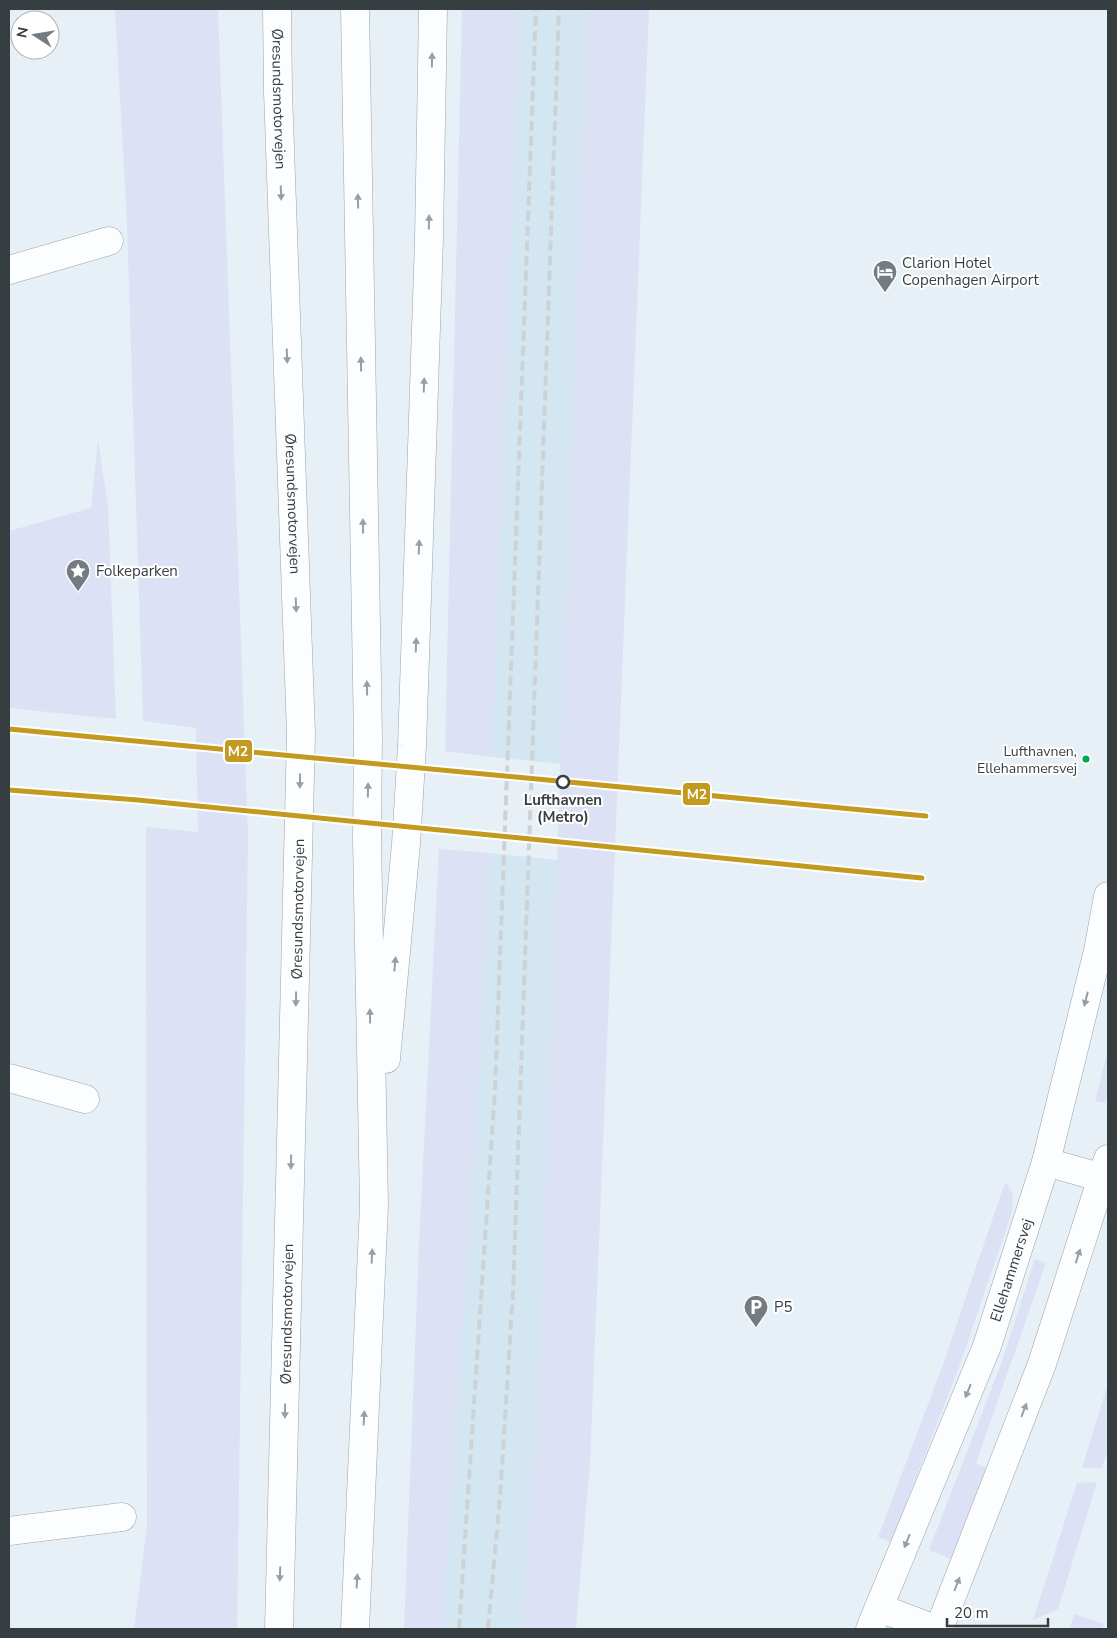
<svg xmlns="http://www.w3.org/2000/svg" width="1117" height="1638" font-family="'Nunito Sans',sans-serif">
	<rect width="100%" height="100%" fill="#e6f0f6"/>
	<path fill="#d3e6f1" d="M 519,9 L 587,9 L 562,764 L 492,757 Z
		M 489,853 L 559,860 L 538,1409 L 522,1629 L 442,1629 L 475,1142 Z"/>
	<path fill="#dce1f5" d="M 115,9 L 218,9 L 248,835 L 237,1629 L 134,1629 L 147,1527 L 146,827 L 198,832 L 196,728 L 143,721 L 127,224 Z
		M 462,9 L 519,9 L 492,757 L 445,751 Z
		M 587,9 L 649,9 L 590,1463 L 576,1629 L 522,1629 L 538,1409 Z
		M 98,440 L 108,506 L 116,719 L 9,708 L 9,531 L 91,508 Z
		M 439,849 L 489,853 L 475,1142 L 442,1629 L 404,1629 L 419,1245 Z
		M 1108,1049 L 1106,1103 L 1095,1101 Z
		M 1007,1183 L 1013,1195 L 1012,1212 L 959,1367 L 891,1542 L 878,1537 L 944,1362 L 1004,1185 Z
		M 1035,1259 L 1046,1263 L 976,1463 L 986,1468 L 987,1471 L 951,1559 L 929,1550 L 1001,1364 Z
		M 1108,1383 L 1108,1448 L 1102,1468 L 1082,1468 Z
		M 1097,1482 L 1058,1609 L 1033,1620 L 1077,1483 Z
		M 1074,1614 L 1104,1624 L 1102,1629 L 1070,1629 Z"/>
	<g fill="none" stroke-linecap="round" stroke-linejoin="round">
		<defs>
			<g id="minor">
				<path d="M 9,270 L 109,241"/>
				<path d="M 9,1078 L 85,1099"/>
				<path d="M 1046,1162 L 1103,1178"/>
				<path d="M 9,1531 L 122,1517"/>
				<path d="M 880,1608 L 935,1629"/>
				<path id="s1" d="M 870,1629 L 987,1346 L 1046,1162 L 1098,951 L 1108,896"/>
				<path d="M 939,1629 L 1042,1364 L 1108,1159"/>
			</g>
			<g id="highway">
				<path id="s2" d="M 277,9 L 278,92 L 301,734 L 279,1629"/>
				<path d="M 355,9 L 368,737 L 367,839 L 374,1205 L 355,1629"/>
				<path d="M 386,1059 L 406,844 L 412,746 L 429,239 L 433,9"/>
			</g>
		</defs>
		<use href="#minor" stroke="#9ca4a8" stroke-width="29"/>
		<use href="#highway" stroke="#9ca4a8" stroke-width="29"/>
		<use href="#minor" stroke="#fbfdfe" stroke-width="28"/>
		<use href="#highway" stroke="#fbfdfe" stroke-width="28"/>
		<path stroke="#cfd2d4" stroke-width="4" stroke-dasharray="10 5" stroke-linecap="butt" d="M 459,1629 L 495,1089 L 536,9
			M 488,1629 L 500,1497 L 513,1293 L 559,9"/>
		<defs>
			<path id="metro-1" d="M 9,729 L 926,816
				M 9,790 L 138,800 L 922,878"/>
		</defs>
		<use href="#metro-1" stroke="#fff" stroke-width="9"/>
		<use href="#metro-1" stroke="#c29a1f" stroke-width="5"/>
	</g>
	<defs><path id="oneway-solid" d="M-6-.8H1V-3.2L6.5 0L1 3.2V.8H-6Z" transform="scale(1.25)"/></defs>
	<g fill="#999ea0">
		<use href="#oneway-solid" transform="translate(432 60) rotate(-89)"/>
		<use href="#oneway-solid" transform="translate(281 193) rotate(88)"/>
		<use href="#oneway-solid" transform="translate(358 201) rotate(-91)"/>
		<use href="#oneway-solid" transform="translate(429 222) rotate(-89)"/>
		<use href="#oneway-solid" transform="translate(287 356) rotate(88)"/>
		<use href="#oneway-solid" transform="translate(361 364) rotate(-91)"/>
		<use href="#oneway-solid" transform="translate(424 385) rotate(-88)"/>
		<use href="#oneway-solid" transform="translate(363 526) rotate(-91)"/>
		<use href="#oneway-solid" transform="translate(419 547) rotate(-88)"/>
		<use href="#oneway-solid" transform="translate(296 605) rotate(88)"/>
		<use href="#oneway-solid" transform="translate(416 645) rotate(-88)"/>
		<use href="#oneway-solid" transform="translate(367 688) rotate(-91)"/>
		<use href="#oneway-solid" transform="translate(300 781) rotate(91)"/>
		<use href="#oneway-solid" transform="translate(368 790) rotate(-89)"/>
		<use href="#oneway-solid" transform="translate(395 964) rotate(-85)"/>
		<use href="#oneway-solid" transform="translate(296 999) rotate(91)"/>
		<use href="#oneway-solid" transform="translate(1086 999) rotate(104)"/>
		<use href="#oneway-solid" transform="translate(370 1016) rotate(-91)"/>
		<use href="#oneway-solid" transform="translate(291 1162) rotate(91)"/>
		<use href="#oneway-solid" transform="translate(372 1256) rotate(-87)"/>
		<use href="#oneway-solid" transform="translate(1078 1256) rotate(-72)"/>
		<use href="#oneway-solid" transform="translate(968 1391) rotate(112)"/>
		<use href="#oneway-solid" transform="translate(1024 1410) rotate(-69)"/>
		<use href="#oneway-solid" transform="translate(285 1411) rotate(91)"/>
		<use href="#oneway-solid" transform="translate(364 1418) rotate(-87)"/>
		<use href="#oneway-solid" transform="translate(907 1541) rotate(112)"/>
		<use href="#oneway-solid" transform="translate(280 1574) rotate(92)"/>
		<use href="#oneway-solid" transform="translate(357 1581) rotate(-87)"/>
		<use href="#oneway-solid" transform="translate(957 1584) rotate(-69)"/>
	</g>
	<defs>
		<symbol id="hotel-pin" viewBox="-11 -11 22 30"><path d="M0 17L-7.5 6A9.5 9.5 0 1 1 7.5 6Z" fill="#747c81" stroke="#fff"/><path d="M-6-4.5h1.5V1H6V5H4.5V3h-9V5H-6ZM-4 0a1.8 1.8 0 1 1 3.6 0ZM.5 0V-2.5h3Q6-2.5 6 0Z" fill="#fff"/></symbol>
		<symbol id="sight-pin" viewBox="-11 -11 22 30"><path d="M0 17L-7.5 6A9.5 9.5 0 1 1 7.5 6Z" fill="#747c81" stroke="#fff"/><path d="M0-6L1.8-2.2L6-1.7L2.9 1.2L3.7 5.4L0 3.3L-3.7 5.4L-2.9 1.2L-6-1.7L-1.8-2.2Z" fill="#fff"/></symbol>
		<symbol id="parking-pin" viewBox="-11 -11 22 30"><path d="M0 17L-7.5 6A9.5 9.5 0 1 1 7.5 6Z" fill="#747c81" stroke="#fff"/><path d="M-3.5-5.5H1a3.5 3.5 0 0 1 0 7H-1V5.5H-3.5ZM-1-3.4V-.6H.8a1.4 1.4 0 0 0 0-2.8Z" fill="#fff"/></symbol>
	</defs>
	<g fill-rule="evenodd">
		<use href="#hotel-pin" x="871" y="258" width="28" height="38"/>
		<use href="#sight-pin" x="64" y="557" width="28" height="38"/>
		<use href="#parking-pin" x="742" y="1293" width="28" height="38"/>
	</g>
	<circle fill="#00a651" stroke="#fff" stroke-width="2" cx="1086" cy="759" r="4.5"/>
	<circle fill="#fff" stroke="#373e42" stroke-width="2.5" cx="563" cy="782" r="6"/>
	<g text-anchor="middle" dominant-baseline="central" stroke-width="4" stroke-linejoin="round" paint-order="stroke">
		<g font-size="14" fill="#373e42" stroke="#fff" text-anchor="end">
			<text x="1077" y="751">Lufthavnen,<tspan x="1077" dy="17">Ellehammersvej</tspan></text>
		</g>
		<g font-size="15" fill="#373e42" stroke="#fff">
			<text stroke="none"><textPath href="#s2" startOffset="90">Øresundsmotorvejen</textPath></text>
			<text stroke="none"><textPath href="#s2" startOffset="495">Øresundsmotorvejen</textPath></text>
			<text transform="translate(298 909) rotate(-89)">Øresundsmotorvejen</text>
			<text stroke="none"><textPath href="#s1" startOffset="386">Ellehammersvej</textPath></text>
			<text transform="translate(287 1314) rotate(-89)">Øresundsmotorvejen</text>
		</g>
		<g font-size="15" fill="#373e42" stroke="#fff" text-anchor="start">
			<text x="902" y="263">Clarion Hotel<tspan x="902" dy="17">Copenhagen Airport</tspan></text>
			<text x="96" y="571">Folkeparken</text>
			<text x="774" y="1307">P5</text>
		</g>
		<g font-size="15" font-weight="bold" fill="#373e42" stroke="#fff">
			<text x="563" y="800">Lufthavnen<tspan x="563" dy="17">(Metro)</tspan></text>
		</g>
	</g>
	<g stroke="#fff" stroke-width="2">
		<rect x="224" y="739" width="29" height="24" rx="5" fill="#c29a1f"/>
		<rect x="682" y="782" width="29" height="24" rx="5" fill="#c29a1f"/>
	</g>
	<g font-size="14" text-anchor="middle" font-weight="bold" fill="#fff">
		<text x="238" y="756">M2</text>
		<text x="697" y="799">M2</text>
	</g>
	<rect width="1117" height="1638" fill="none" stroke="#373e42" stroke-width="20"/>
	<g transform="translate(35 35) rotate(282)"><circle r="24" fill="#ffffff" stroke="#afb2b3"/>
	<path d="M0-4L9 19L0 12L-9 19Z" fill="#747c81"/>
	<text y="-8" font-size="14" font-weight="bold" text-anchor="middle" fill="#373e42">N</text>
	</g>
	<path d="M947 1618v8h101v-8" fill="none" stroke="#373e42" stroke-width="2.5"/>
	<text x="954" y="1618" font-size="15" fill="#373e42" stroke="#ffffff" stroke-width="4" paint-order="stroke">20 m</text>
</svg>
